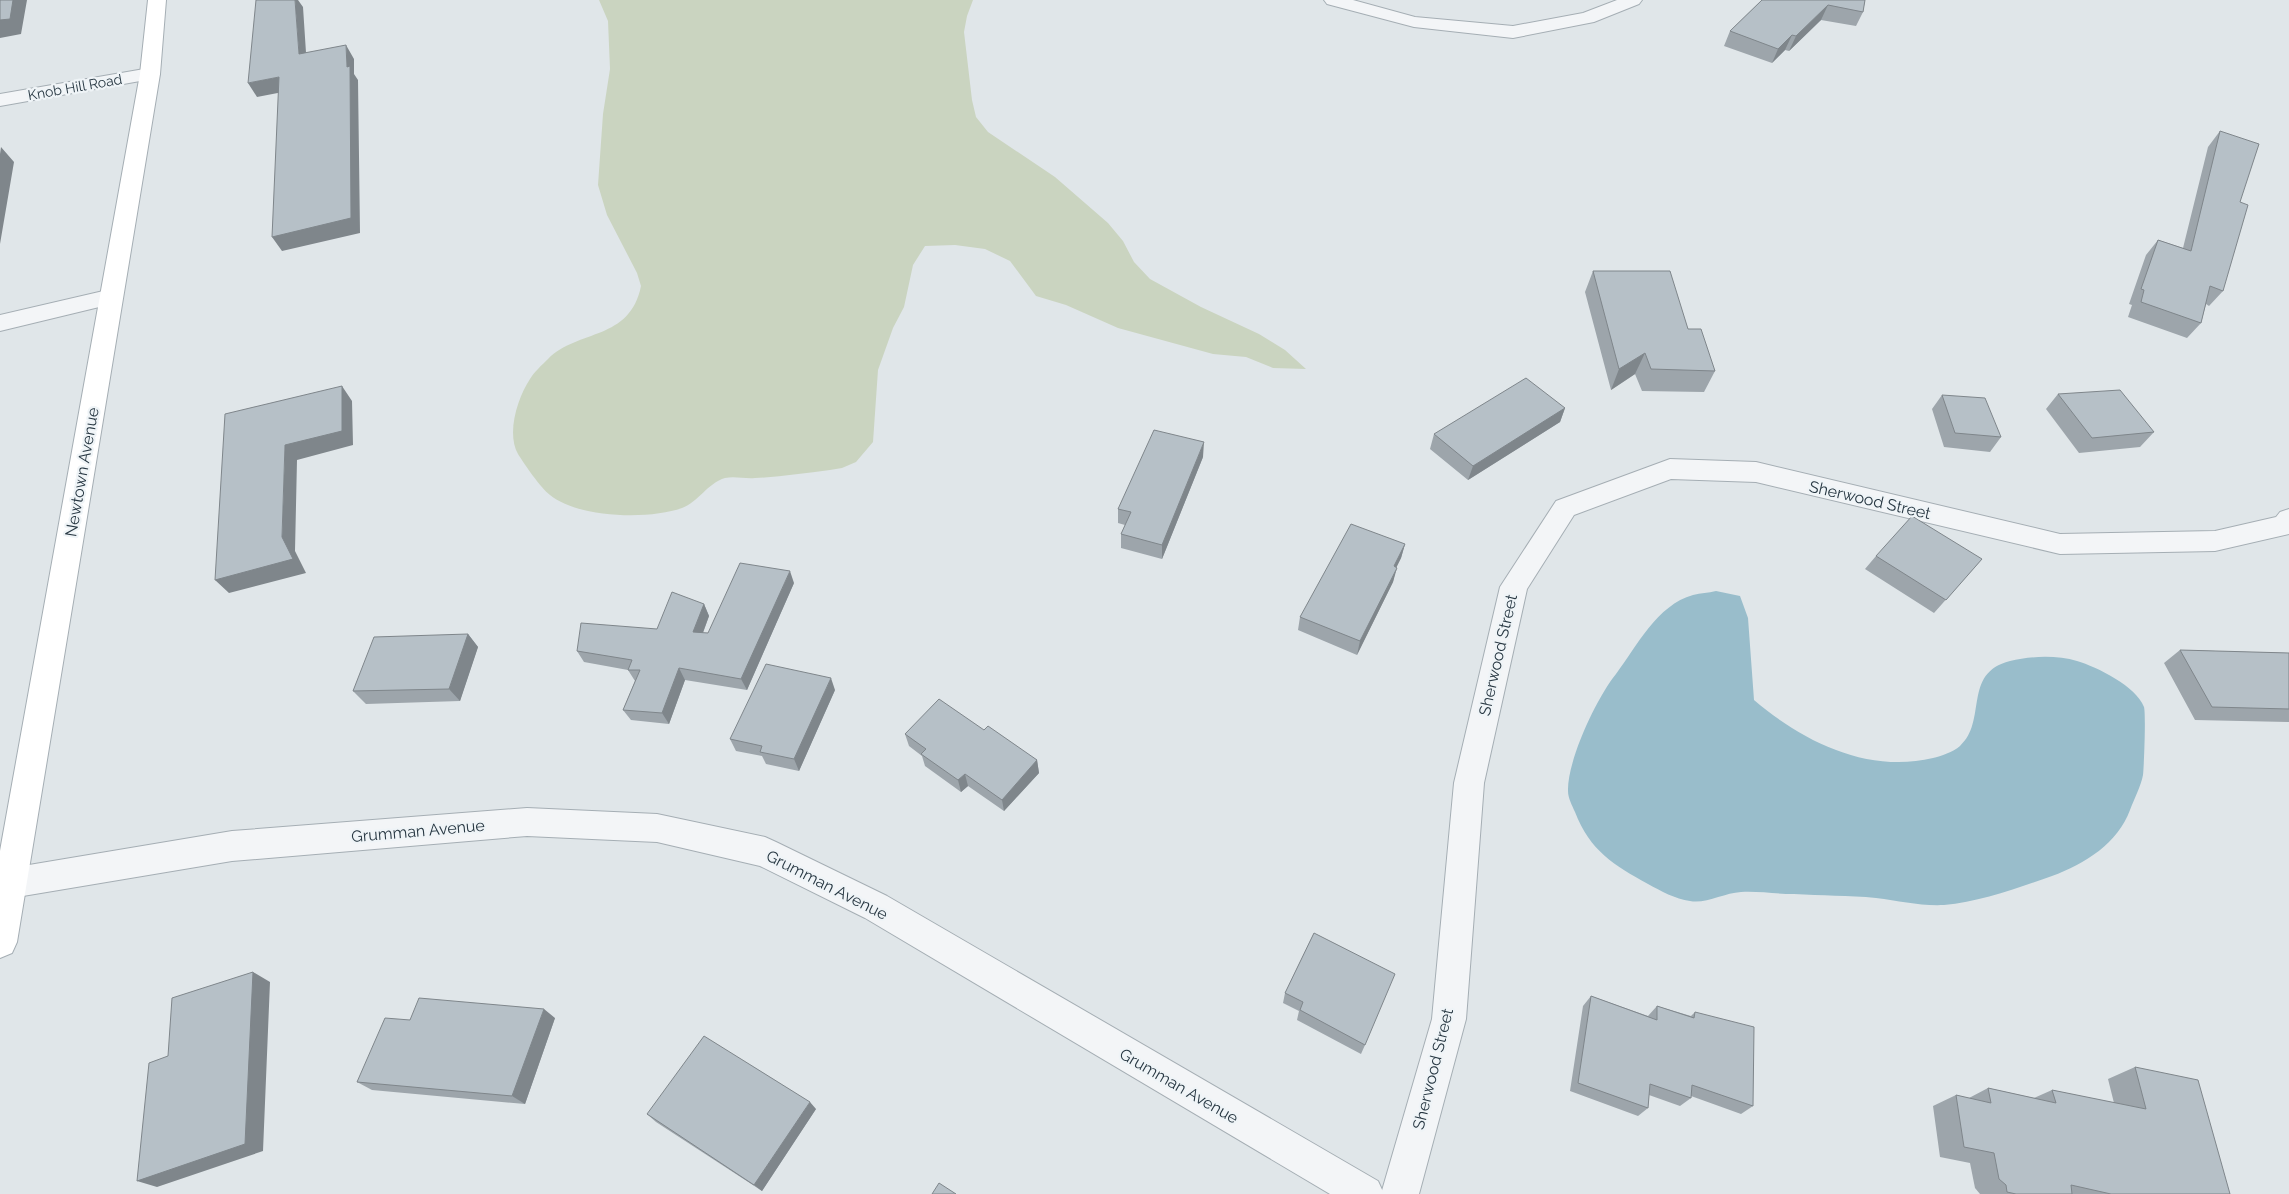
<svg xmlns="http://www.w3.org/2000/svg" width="2289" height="1194" font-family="Raleway,sans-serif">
	<rect width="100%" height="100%" fill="#e0e6e9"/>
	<path fill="#cad4c0" d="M 599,0 L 973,0 L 967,16 L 964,32 L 972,100 L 976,117 L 988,132 L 1055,177 L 1108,223 L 1123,241 L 1134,262 L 1150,279 L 1201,307 L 1259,334 L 1285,350 L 1306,369 L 1273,368 L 1246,357 L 1213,354 L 1118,328 L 1066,305 L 1036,296 L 1010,261 L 985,249 L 955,245 L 925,246 L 913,265 L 904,307 L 893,328 L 878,370 L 873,442 L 856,462 L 842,468 L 830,470 C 805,473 780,477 755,478 C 745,479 735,476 725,478 C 708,483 698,502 682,508 C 649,520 578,518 550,495 C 540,487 525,465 518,454 C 506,433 518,397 530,379 C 534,372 542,365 548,359 C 578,329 630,341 641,286 L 637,273 L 607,215 L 598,185 L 603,114 L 610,69 L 608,21 Z"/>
	<path fill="#99bdcb" d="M 1716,591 L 1740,596 L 1748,618 L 1754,700 C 1802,741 1868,774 1933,758 C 1941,756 1953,752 1960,746 C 1988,721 1962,673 2010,661 C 2030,656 2057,655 2077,661 C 2097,667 2136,686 2144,707 C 2146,714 2144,766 2143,775 C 2141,786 2134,799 2130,810 C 2118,843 2085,864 2052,876 C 2018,888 1980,902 1944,905 C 1919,906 1900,901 1876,898 C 1849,895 1821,896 1794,894 C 1776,894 1758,891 1741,892 C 1724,893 1706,904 1690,901 C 1675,899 1661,891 1648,884 C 1614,865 1590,851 1575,812 C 1572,805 1568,798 1568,791 C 1567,761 1597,697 1616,674 C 1637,646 1657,605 1693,595 C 1701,593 1708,593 1716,591 Z"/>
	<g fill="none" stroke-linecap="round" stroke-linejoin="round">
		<defs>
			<path id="minor" d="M 1324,0 L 1353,0 L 1415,17 L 1513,26 L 1583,13 L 1617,0 L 1642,0 L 1639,4 L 1594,22 L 1513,38 L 1414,27 L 1327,4 Z
				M 150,68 L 157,70 L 160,74 L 157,78 L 0,106 L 0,94 Z
				M 112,289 L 120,292 L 123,297 L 120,302 L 0,331 L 0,315 Z
				M 1670,459 L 1756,462 L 2060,534 L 2215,531 L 2276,517 L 2280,512 L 2289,509 L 2289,534 L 2215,551 L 2060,554 L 1756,482 L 1671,479 L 1574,515 L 1527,589 L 1484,783 L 1466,1019 L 1419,1194 L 1381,1194 L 1432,1019 L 1454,783 L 1500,587 L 1556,501 Z"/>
			<path id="tertiary" d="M 527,808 L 657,814 L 765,837 L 776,842 L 887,896 L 1378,1181 L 1384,1194 L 1330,1194 L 865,918 L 760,866 L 657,842 L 527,836 L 232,861 L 11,898 L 0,894 L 0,872 L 11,868 L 232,831 Z"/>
			<path id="secondary" d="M 148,0 L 166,0 L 160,74 L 17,942 L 12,953 L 0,958 L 0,851 L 140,74 Z"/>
		</defs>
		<use href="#minor" stroke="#a5aeb4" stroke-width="2"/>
		<use href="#tertiary" stroke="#a5aeb4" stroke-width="2"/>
		<use href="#secondary" stroke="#a5aeb4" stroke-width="2"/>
		<use href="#minor" fill="#f3f5f7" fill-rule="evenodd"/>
		<use href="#tertiary" fill="#f3f5f7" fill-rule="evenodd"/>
		<use href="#secondary" fill="#fff" fill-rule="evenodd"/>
	</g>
	<path fill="#9da5ab" d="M 1762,0 L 1865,0 L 1863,12 L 1856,26 L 1821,20 L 1789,51 L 1785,50 L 1772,63 L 1724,46 L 1730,31 Z
		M 2220,131 L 2240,202 L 2223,291 L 2209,306 L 2206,304 L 2201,323 L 2187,338 L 2128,317 L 2132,305 L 2129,304 L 2146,255 L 2158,240 L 2183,248 L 2208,147 Z
		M 1593,271 L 1688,329 L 1715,371 L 1704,392 L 1642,391 L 1635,374 L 1611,390 L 1585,292 Z
		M 2058,394 L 2154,432 L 2140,447 L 2079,453 L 2046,409 Z
		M 1942,395 L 2001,437 L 1990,452 L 1944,447 L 1932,409 Z
		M 1565,408 L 1560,422 L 1468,480 L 1430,449 L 1434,434 Z
		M 1203,457 L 1162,559 L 1121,548 L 1121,534 L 1125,525 L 1118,523 L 1118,509 Z
		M 1405,544 L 1401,558 L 1396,568 L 1393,582 L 1357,655 L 1298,630 L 1300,617 Z
		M 1876,556 L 1982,559 L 1934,613 L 1865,569 Z
		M 794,583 L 747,690 L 685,680 L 669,724 L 631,720 L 623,710 L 635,681 L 628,670 L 584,662 L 577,651 L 657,629 L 704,604 L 709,616 L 703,633 L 708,633 Z
		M 468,634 L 478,647 L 460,701 L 366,704 L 353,691 Z
		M 2180,650 L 2289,653 L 2289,722 L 2195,720 L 2164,663 Z
		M 835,690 L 799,771 L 766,764 L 762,756 L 736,751 L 730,739 Z
		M 984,730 L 1037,760 L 1039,773 L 1004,811 L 968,786 L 961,792 L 925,766 L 922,756 L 909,746 L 905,734 Z
		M 1314,933 L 1365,1045 L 1361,1054 L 1297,1020 L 1299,1011 L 1283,1003 L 1285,993 Z
		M 1591,996 L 1648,1016 L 1657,1006 L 1691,1016 L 1695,1012 L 1753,1106 L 1741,1114 L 1691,1096 L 1691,1098 L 1680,1106 L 1649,1095 L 1648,1108 L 1638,1116 L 1570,1091 L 1583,1006 Z
		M 555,1018 L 525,1104 L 372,1090 L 357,1082 L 410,1020 Z
		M 2135,1067 L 2230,1194 L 1980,1194 L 1975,1188 L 1970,1163 L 1940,1157 L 1933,1106 L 1956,1095 L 1969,1098 L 1988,1088 L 2034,1098 L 2052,1090 L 2114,1103 L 2108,1079 Z
		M 816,1109 L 762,1191 L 656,1122 L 647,1114 Z"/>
	<path fill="#7f868b" d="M 13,0 L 27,0 L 21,34 L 0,38 L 0,20 Z
		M 295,0 L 298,0 L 303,7 L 307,68 L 299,54 Z
		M 1828,5 L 1821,20 L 1789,51 L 1796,36 Z
		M 1792,35 L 1785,50 L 1772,63 L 1778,49 Z
		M 346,45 L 354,59 L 354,74 L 358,80 L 360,233 L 282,251 L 272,237 L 347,67 Z
		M 279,77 L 288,91 L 257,97 L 248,83 Z
		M 1,147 L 14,162 L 0,244 L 0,154 Z
		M 1645,353 L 1635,374 L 1611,390 L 1619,369 Z
		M 342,386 L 352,401 L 353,445 L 297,460 L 295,551 L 306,573 L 229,593 L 215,580 L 282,537 L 285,445 Z
		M 1565,408 L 1560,422 L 1468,480 L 1473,466 Z
		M 1204,442 L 1203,457 L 1162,559 L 1162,545 Z
		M 1405,544 L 1401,558 L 1390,580 L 1394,566 Z
		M 1397,568 L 1393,582 L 1357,655 L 1360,641 Z
		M 790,571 L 794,583 L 747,690 L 741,679 Z
		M 704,604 L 709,616 L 699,643 L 693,632 Z
		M 468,634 L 478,647 L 460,701 L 449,689 Z
		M 679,668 L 685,680 L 669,724 L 662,713 Z
		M 831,678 L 835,690 L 799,771 L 794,759 Z
		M 1037,760 L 1039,773 L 1004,811 L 1002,800 Z
		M 965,774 L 968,786 L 961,792 L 958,780 Z
		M 253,972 L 270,982 L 263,1151 L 157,1187 L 137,1181 Z
		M 544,1009 L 555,1018 L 525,1104 L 512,1096 Z
		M 810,1102 L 816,1109 L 762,1191 L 754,1185 Z"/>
	<path fill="#b6c0c7" stroke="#7f868b" d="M 0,0 L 13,0 L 10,19 L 0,20 Z
		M 256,0 L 295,0 L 299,54 L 346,45 L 347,67 L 350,66 L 351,218 L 272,237 L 279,77 L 248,83 Z
		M 1762,0 L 1865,0 L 1863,12 L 1828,5 L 1796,36 L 1792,35 L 1778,49 L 1730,31 Z
		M 2220,131 L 2259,144 L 2240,202 L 2248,205 L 2223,291 L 2210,286 L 2201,323 L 2141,302 L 2144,290 L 2141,289 L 2158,240 L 2191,251 Z
		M 1593,271 L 1670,271 L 1688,329 L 1701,329 L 1715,371 L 1651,369 L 1645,353 L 1619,369 Z
		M 1526,378 L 1565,408 L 1473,466 L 1434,434 Z
		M 342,386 L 342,431 L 285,445 L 282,537 L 293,559 L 215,580 L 225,414 Z
		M 2120,390 L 2154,432 L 2092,438 L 2058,394 Z
		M 1942,395 L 1985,398 L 2001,437 L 1955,433 Z
		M 1154,430 L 1204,442 L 1162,545 L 1121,534 L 1131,512 L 1118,509 Z
		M 1912,516 L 1982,559 L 1946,600 L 1876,556 Z
		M 1351,524 L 1405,544 L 1394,566 L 1397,568 L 1360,641 L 1300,617 Z
		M 740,563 L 790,571 L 741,679 L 679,668 L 662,713 L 623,710 L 640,670 L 628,670 L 632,660 L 577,651 L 581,623 L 657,629 L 672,592 L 704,604 L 693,632 L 708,633 Z
		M 468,634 L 449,689 L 353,691 L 374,637 Z
		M 2180,650 L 2289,653 L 2289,709 L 2212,707 Z
		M 766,664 L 831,678 L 794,759 L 760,752 L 762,746 L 730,739 Z
		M 939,699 L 984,730 L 988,726 L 1037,760 L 1002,800 L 965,774 L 958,780 L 921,754 L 926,749 L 905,734 Z
		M 1314,933 L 1395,974 L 1365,1045 L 1300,1010 L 1303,1002 L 1285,993 Z
		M 253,972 L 245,1144 L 137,1181 L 149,1063 L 168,1056 L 172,998 Z
		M 1591,996 L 1657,1020 L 1657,1006 L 1694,1018 L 1695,1012 L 1754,1027 L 1753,1106 L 1692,1085 L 1691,1098 L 1650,1084 L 1648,1108 L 1578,1083 Z
		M 419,998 L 544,1009 L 512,1096 L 357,1082 L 385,1018 L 410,1020 Z
		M 704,1036 L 810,1102 L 754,1185 L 647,1114 Z
		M 2135,1067 L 2198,1080 L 2230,1194 L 2111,1194 L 2071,1185 L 2072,1194 L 2016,1194 L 2007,1192 L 2006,1185 L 1999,1179 L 1994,1153 L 1964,1147 L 1956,1095 L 1991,1103 L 1988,1088 L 2056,1103 L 2052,1090 L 2146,1109 Z
		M 939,1183 L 956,1194 L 932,1194 Z"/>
	<g text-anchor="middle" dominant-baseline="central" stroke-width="4.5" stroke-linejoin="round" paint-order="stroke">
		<g font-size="14" fill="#273742" stroke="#eff4f7">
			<text transform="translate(75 87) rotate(-10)">Knob Hill Road</text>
		</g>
		<g font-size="16" fill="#273742" stroke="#eff4f7">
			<text transform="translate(82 472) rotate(-80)">Newtown Avenue</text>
			<text transform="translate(1870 500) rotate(13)">Sherwood Street</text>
			<text transform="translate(1498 655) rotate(-77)">Sherwood Street</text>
			<text transform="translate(418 831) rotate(-5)">Grumman Avenue</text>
			<text transform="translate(827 885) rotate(27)">Grumman Avenue</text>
			<text transform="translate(1433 1069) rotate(-76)">Sherwood Street</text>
			<text transform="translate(1179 1086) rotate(30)">Grumman Avenue</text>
		</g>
	</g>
</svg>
